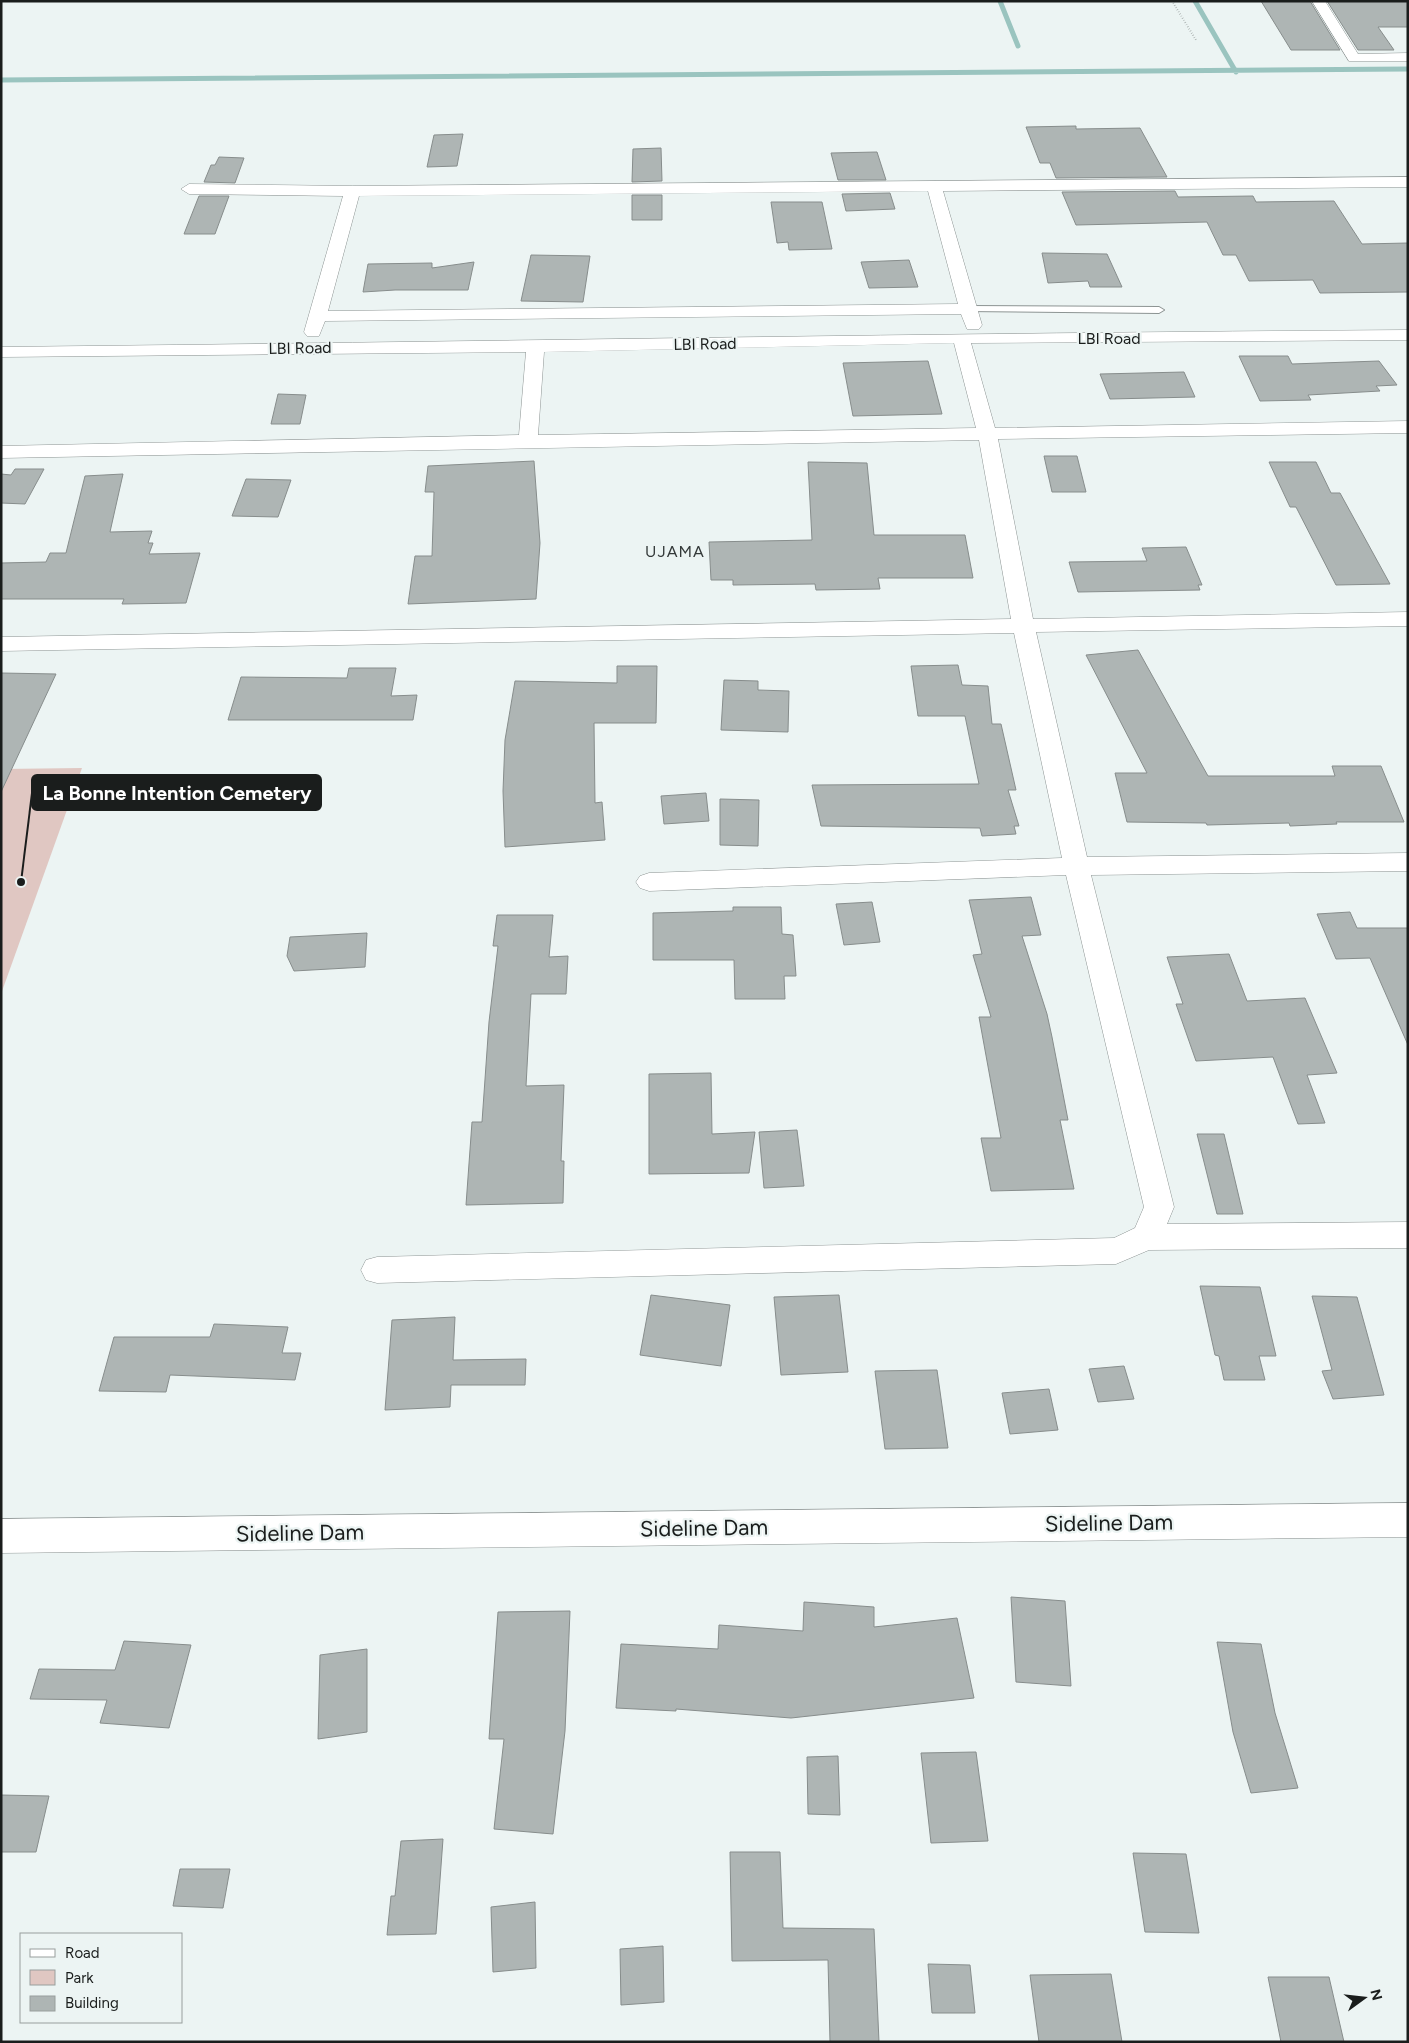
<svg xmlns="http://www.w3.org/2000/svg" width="1409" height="2043" font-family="Figtree,sans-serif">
	<rect width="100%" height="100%" fill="#ecf4f3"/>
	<path fill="#e0c7c2" d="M 82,768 L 1,994 L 1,769 Z"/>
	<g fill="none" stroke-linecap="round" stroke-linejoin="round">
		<path stroke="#9ac4bf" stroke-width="5" d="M 1000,1 L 1018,46
			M 1195,1 L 1236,72
			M 1,80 L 1408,69"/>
	</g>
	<path fill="#aeb5b4" stroke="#878d8c" d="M 1261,1 L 1310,1 L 1340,50 L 1291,50 Z
		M 1327,1 L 1408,1 L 1408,27 L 1378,27 L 1394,50 L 1358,50 Z
		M 1076,126 L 1076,129 L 1140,128 L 1167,177 L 1056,178 L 1050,163 L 1040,163 L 1026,127 Z
		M 463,134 L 457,166 L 427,167 L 434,135 Z
		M 661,148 L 662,181 L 632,182 L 633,149 Z
		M 877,152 L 886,180 L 838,180 L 831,153 Z
		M 219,157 L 244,158 L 235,183 L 204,182 L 211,165 L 215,165 Z
		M 1175,191 L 1178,197 L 1253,196 L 1256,202 L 1334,201 L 1362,244 L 1408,243 L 1408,292 L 1320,293 L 1313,280 L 1249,281 L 1236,255 L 1223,255 L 1207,222 L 1076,225 L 1062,192 Z
		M 890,193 L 895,209 L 846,211 L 842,194 Z
		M 632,195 L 662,195 L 662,220 L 632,220 Z
		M 199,196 L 229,196 L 215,234 L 184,234 Z
		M 771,202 L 822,202 L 832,249 L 789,250 L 788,242 L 777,243 Z
		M 1042,253 L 1107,254 L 1122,287 L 1090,287 L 1088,281 L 1048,283 Z
		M 531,255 L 590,256 L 583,302 L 521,301 Z
		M 909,260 L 918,287 L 869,288 L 861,262 Z
		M 474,262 L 468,290 L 395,290 L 363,292 L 368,264 L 432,263 L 432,268 Z
		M 1239,356 L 1288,356 L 1292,364 L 1379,361 L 1397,385 L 1376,386 L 1380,391 L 1308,395 L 1311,400 L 1260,401 Z
		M 928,361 L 942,414 L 853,416 L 843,363 Z
		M 1184,372 L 1195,397 L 1110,399 L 1100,374 Z
		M 278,394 L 306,395 L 300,424 L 271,424 Z
		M 1044,456 L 1077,456 L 1086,492 L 1052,492 Z
		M 534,461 L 540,543 L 536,599 L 408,604 L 415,556 L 432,556 L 434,492 L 425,492 L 428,466 Z
		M 808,462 L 867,463 L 874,535 L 965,535 L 973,578 L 878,578 L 880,589 L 816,590 L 815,584 L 733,585 L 733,580 L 711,580 L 709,542 L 812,540 Z
		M 1269,462 L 1316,462 L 1331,493 L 1340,493 L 1390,584 L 1336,585 L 1296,507 L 1290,507 Z
		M 15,469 L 44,469 L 25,504 L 1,503 L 1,474 L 11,475 Z
		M 123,474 L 110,532 L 152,531 L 148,543 L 153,543 L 149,554 L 200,553 L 186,603 L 122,604 L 124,599 L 1,599 L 1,563 L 46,562 L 50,553 L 66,553 L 85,476 Z
		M 246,479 L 291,480 L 278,517 L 232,516 Z
		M 1186,547 L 1202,585 L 1198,585 L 1200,590 L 1078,592 L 1069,562 L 1147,561 L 1142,548 Z
		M 1138,650 L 1208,776 L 1335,776 L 1332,766 L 1381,766 L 1404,822 L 1336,822 L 1337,824 L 1290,826 L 1289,823 L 1207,825 L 1206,823 L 1127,822 L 1115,773 L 1147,773 L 1086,655 Z
		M 958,665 L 962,685 L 988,686 L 992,724 L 1001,724 L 1016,790 L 1008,790 L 1019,826 L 1014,826 L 1016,834 L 982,836 L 980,828 L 821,826 L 812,785 L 979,784 L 965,716 L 918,716 L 911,666 Z
		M 617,666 L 657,666 L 656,723 L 594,723 L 595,803 L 602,802 L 605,840 L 505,847 L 503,791 L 505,740 L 515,681 L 617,683 Z
		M 349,668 L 396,668 L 391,696 L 417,695 L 413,720 L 228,720 L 241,677 L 347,678 Z
		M 1,673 L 56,674 L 1,792 Z
		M 724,680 L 758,681 L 758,690 L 789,691 L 788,732 L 721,730 Z
		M 706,793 L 709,821 L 664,824 L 661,796 Z
		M 720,799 L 759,800 L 758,846 L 720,845 Z
		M 1031,897 L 1041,935 L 1022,936 L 1047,1014 L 1052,1037 L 1068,1120 L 1060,1120 L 1074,1189 L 991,1191 L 981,1138 L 1001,1138 L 979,1017 L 991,1017 L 973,955 L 982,954 L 969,900 Z
		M 872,902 L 880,942 L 844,945 L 836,904 Z
		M 733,907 L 781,907 L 782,934 L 793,935 L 796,976 L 784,976 L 785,999 L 735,999 L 734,960 L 653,960 L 653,913 L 733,911 Z
		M 1350,912 L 1357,928 L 1408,928 L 1408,1045 L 1370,958 L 1336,959 L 1317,914 Z
		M 497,915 L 553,915 L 549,957 L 568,956 L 566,994 L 531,994 L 526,1086 L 564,1085 L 561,1161 L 564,1161 L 563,1203 L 466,1205 L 472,1122 L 482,1122 L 489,1022 L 498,946 L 493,946 Z
		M 367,933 L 365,967 L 294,971 L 287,956 L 290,937 Z
		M 1229,954 L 1247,1001 L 1305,998 L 1337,1073 L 1307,1075 L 1325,1123 L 1298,1124 L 1273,1057 L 1196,1061 L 1176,1004 L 1183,1004 L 1167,957 Z
		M 711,1073 L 712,1134 L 755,1132 L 749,1173 L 649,1174 L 649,1074 Z
		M 797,1130 L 804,1186 L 764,1188 L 759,1132 Z
		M 1197,1134 L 1224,1134 L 1243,1214 L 1217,1214 Z
		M 1200,1286 L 1260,1287 L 1276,1356 L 1259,1356 L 1265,1380 L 1224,1380 L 1219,1356 L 1215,1355 Z
		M 651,1295 L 730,1305 L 721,1366 L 640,1355 Z
		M 839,1295 L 848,1372 L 781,1375 L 774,1297 Z
		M 1312,1296 L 1357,1297 L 1384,1395 L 1333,1399 L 1322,1371 L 1332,1370 Z
		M 455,1317 L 453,1360 L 526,1359 L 525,1385 L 451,1385 L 450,1407 L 385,1410 L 392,1320 Z
		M 214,1324 L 288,1327 L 282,1353 L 301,1353 L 295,1380 L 170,1375 L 166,1392 L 99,1391 L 114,1337 L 210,1337 Z
		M 1124,1366 L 1134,1399 L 1098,1402 L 1089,1369 Z
		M 937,1370 L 948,1448 L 885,1449 L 875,1371 Z
		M 1049,1389 L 1058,1430 L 1010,1434 L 1002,1393 Z
		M 1011,1597 L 1065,1601 L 1071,1686 L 1016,1682 Z
		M 804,1602 L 874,1607 L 874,1627 L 957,1618 L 974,1698 L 791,1718 L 676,1709 L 676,1711 L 616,1708 L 621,1644 L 718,1649 L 719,1625 L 803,1631 Z
		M 570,1611 L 565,1731 L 553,1834 L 494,1829 L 504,1739 L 489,1739 L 498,1612 Z
		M 124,1641 L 191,1645 L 169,1728 L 100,1723 L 107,1700 L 30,1699 L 39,1669 L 115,1670 Z
		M 1217,1642 L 1261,1644 L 1275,1713 L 1298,1788 L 1251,1793 L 1233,1732 Z
		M 367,1649 L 367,1732 L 318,1739 L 320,1655 Z
		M 976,1752 L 988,1841 L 931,1843 L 921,1753 Z
		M 838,1756 L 840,1815 L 808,1814 L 807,1757 Z
		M 1,1795 L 49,1796 L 36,1852 L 1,1852 Z
		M 443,1839 L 436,1934 L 387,1935 L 391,1896 L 395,1896 L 401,1841 Z
		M 730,1852 L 780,1852 L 783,1928 L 874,1929 L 879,2042 L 830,2042 L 828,1960 L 732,1961 Z
		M 1133,1853 L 1186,1854 L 1199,1933 L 1145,1932 Z
		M 180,1869 L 230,1869 L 223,1908 L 173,1906 Z
		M 535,1902 L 536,1968 L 493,1972 L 491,1907 Z
		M 663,1946 L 664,2002 L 621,2005 L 620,1949 Z
		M 928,1964 L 970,1965 L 975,2013 L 932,2013 Z
		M 1111,1974 L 1122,2042 L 1039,2042 L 1030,1975 Z
		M 1268,1977 L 1329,1977 L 1344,2042 L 1281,2042 Z"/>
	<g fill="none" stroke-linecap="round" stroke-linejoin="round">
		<defs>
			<path id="lane" d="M 969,306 L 1159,307 L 1164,310 L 1159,313 L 965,311 L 965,307 Z"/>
			<path id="street" d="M 1312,1 L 1325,1 L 1358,54 L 1408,53 L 1408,61 L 1349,61 Z
				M 1408,177 L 1408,187 L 943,191 L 982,325 L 979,329 L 967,329 L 961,314 L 325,321 L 319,336 L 307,336 L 304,332 L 343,196 L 189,194 L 181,189 L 189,184 L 352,186 ZM 928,191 L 958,304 L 328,311 L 359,196 Z
				M 1408,330 L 1408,340 L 971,343 L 995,428 L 1408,421 L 1408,433 L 998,439 L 1033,619 L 1408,612 L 1408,626 L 1036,632 L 1087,857 L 1408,853 L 1408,871 L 1091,875 L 1174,1207 L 1167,1224 L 1408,1222 L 1408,1248 L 1149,1250 L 1116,1264 L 377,1283 L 366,1280 L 361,1270 L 366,1260 L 377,1257 L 1114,1238 L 1135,1228 L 1144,1207 L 1066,875 L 649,891 L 640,888 L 636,882 L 640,876 L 649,873 L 1062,858 L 1014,633 L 1,651 L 1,637 L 1011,619 L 979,440 L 1,458 L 1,446 L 519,435 L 526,352 L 1,357 L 1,347 C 470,342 939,333 1408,330 ZM 954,343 L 976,428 L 538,435 L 544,352 Z
				M 1408,1503 L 1408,1537 L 1,1553 L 1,1519 Z"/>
		</defs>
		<use href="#lane" stroke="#8d9493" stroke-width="2"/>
		<use href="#street" stroke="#8d9493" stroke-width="1"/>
		<path stroke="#929897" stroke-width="2" stroke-dasharray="0.5 2" stroke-linecap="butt" d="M 1172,1 L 1196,40"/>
		<use href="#lane" fill="#fff" fill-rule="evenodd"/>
		<use href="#street" fill="#fff" fill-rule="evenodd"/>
	</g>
	<g text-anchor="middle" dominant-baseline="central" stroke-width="4.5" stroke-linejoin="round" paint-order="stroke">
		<g font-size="16" fill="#1a1d1c" stroke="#ecf4f3">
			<text x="1109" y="338">LBI Road</text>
			<text transform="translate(705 344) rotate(-1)">LBI Road</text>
			<text transform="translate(300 348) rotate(-1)">LBI Road</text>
		</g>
		<g font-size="16" letter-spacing="1" fill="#343939" stroke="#ecf4f3">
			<text x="675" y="551">UJAMA</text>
		</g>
		<g font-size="22" fill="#1a1d1c" stroke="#ecf4f3">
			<text transform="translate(1109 1523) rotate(-1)">Sideline Dam</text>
			<text transform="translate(704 1528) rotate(-1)">Sideline Dam</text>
			<text transform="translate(300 1533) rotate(-1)">Sideline Dam</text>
		</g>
	</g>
	<path fill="none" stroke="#1a1d1c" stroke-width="2" d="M21 882L32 793"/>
	<circle fill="#1a1d1c" stroke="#ecf4f3" stroke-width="2" cx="21" cy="882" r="5"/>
	<rect fill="#1a1d1c" stroke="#1a1d1c" stroke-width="2" x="32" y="775" width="289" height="35" rx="5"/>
	<g font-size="20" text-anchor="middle" font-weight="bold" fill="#fff">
		<text x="177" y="800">La Bonne Intention Cemetery</text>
	</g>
	<rect width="1409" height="2043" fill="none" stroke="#1a1d1c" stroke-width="5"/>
	<rect x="20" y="1933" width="162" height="90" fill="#ecf4f3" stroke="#989e9d"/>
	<rect x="30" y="1949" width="25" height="8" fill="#ffffff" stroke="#989e9d"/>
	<text x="65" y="1958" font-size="15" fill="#1a1d1c">Road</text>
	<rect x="30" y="1970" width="25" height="15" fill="#e0c7c2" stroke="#989e9d"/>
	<text x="65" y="1983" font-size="15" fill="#1a1d1c">Park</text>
	<rect x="30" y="1996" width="25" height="15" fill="#aeb5b4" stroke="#989e9d"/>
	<text x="65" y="2008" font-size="15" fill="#1a1d1c">Building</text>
	<g transform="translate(1364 1998) rotate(75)" stroke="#ecf4f3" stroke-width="4" paint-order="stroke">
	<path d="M0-4L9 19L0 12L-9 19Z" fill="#1a1d1c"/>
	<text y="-8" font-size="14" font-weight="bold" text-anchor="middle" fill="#1a1d1c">N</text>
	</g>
</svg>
